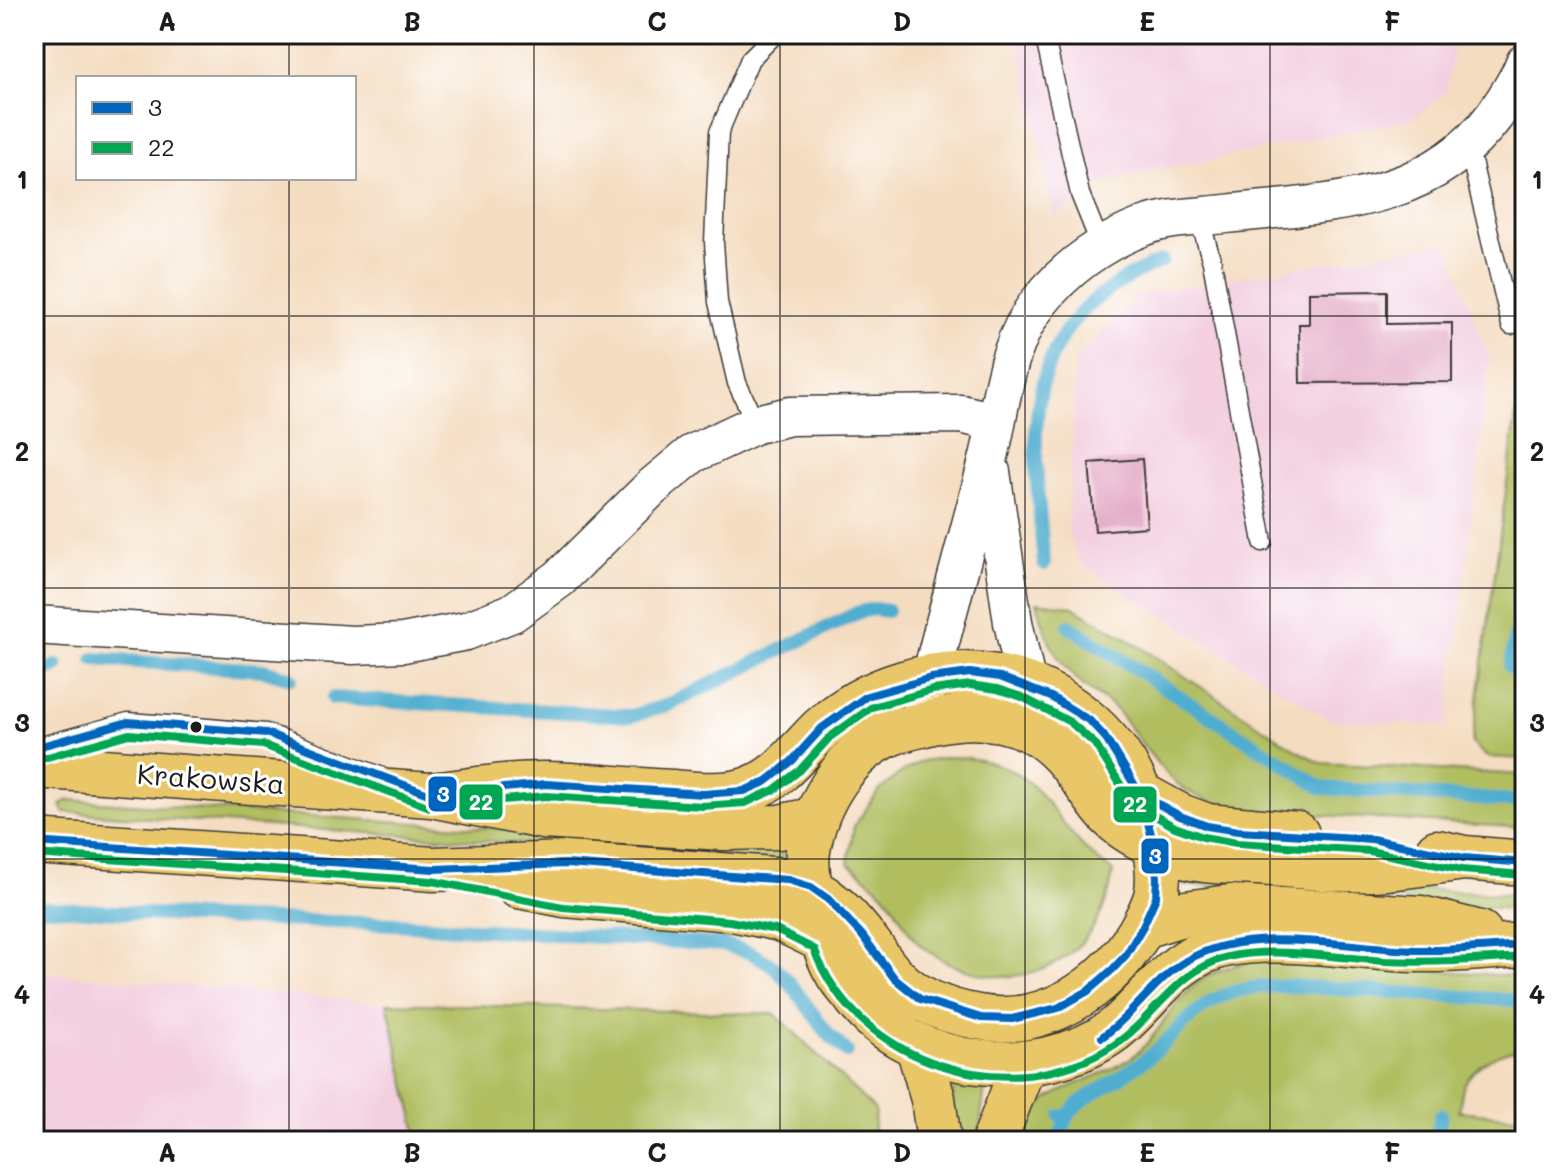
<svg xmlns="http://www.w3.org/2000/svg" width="1559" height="1175" font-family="Mali,sans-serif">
	<rect width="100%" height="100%" fill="#fff"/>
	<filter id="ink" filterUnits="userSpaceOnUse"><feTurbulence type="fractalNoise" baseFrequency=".0125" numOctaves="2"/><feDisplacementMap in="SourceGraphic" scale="16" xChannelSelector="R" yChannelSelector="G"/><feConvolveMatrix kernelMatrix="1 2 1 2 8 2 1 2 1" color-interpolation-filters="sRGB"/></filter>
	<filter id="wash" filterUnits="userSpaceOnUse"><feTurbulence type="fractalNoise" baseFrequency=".006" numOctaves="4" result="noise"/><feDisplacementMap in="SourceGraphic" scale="32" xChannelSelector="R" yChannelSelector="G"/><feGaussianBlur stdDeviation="1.8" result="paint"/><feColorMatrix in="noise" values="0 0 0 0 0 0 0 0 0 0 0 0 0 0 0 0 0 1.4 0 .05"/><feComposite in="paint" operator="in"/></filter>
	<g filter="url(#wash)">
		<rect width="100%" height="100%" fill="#f4dcc0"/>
		<path fill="#f3cfe0" d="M 1017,34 L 1456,34 L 1446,92 L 1410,120 L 1108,180 L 1054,217 Z
			M 1447,242 L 1490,362 L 1447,726 L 1330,720 L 1081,565 L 1068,533 L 1075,362 L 1136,295 Z
			M 34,972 L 387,1003 L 419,1141 L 34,1141 Z"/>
		<path fill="#b0be60" stroke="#666d3e" stroke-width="2" d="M 1525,349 L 1525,759 L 1487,757 L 1472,743 Z
			M 1037,602 L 1071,606 L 1125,637 L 1298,751 L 1321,763 L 1525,775 L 1525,828 L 1242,810 C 1182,797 1172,783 1136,736 C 1128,726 1122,715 1113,707 C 1104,698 1092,693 1083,685 C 1054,660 1046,638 1037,602 Z
			M 948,757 C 1052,758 1043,826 1113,871 C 1099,971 1005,1006 925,949 C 908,937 902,916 889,900 C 878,886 862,874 848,863 L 854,826 L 879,791 L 899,774 L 922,761 Z
			M 69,800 L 779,847 L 784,854 L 782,860 L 779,861 L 64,812 L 61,804 Z
			M 1190,874 L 1525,896 L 1525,910 L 1182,885 L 1182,876 Z
			M 1272,958 L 1525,977 L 1525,1050 C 1503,1048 1474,1064 1464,1085 C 1461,1092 1461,1103 1459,1111 L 1525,1118 L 1525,1141 L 1020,1141 C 1029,1086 1096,1085 1133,1056 C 1149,1044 1160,1026 1172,1010 C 1201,971 1227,965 1272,958 Z
			M 387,1003 L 775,1014 L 875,1110 L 873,1141 L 419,1141 Z
			M 956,1081 L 982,1083 L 985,1086 L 978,1141 L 955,1141 L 953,1090 Z"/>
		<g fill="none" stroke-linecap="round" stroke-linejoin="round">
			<path stroke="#50adcf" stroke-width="14" d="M 1044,564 C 1032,428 1012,323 1162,261
				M 1069,626 L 1322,788 L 1525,802
				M 94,659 L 263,670 L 291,678
				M 1510,667 L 1525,581
				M 34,675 L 57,666
				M 333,698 L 631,716 L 668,705 L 859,612 L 874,609 L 887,611
				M 34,907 L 214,918 L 395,924 L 724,945 L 751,953 L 772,965 L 790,983 L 828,1034 L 847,1052
				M 1068,1116 C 1079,1098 1104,1089 1122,1076 C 1134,1068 1147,1059 1157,1050 C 1177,1031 1199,1005 1225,995 C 1248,986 1269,986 1293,986 L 1525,1001
				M 1057,1141 L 1068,1116 L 1061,1116
				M 1436,1141 L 1441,1115"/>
		</g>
		<g id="blocks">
			<path fill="#e4adc8" d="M 1387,291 L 1387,324 L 1452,323 L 1452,382 L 1300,383 L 1299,324 L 1309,324 L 1309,292 Z
				M 1142,459 L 1147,527 L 1095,531 L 1089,463 Z"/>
		</g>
	</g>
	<g filter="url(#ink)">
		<use href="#blocks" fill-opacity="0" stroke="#3c3935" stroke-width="2"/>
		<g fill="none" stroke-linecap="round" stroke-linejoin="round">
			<defs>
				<path id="lane" d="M 1044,34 L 1080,194 L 1101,246
					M 1468,145 L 1511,325
					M 1199,217 L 1212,262 L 1263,542
					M 756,424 L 737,383 L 718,302 L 714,242 L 719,132 L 750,59 L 775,34
					M 34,748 L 128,722 L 197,727 L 266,733 L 380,776"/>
				<path id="street" d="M 991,472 L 1013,622 L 1027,686
					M 34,625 L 353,645 L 403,643 L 466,631 L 512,613 L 559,579 L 651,488 L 692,454 L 756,424 L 790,416 L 961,414 L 995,422
					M 922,702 L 931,678 C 949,605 969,533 988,461 C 1002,406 1003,347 1040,301 C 1067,267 1101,243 1142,227 C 1166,217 1199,217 1226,214 C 1326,203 1429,204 1495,115 C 1506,99 1518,81 1525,63"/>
				<path id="primary" d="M 34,766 L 431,795 L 543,817 L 724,828 L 779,827 L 816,819
					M 1140,794 L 1180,816 L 1207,826 L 1297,834
					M 34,842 L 434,869 L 566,864 L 788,880 C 826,892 848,916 872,948 C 879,959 887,971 897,980 C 919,1001 948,1012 978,1017 C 1045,1029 1105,989 1139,933 C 1145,922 1153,908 1156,896 C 1161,874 1155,848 1150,827 C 1146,816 1144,804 1140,794 C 1115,734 1060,688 996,677 C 936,666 867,687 822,728 C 798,751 781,778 749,789 C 726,797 697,794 673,792 C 632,790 590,785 549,784 C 510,783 470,791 431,795
					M 1437,852 L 1464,858 L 1525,863
					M 1464,858 C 1434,862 1403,867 1373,869 C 1335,871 1294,865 1256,863 C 1232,861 1204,863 1181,855 C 1154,846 1122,832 1104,809 C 1082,781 1064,746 1030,730 C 1000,715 964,715 932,722 C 919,726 905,728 892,733 C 846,752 815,803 808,851 C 804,878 822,947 836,971 C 841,981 850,989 856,998 C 911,1071 1042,1085 1114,1030 C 1153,999 1172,956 1225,945 C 1281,933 1358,949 1416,950 C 1452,951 1489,947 1525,945
					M 518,886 L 564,895 L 732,909 L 780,919 L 823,940
					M 1143,926 L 1185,913 L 1230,907 L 1421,918 L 1480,933"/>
				<path id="highway" d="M 918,1046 L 933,1099 L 939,1141
					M 994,1141 L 1024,1064"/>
			</defs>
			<use href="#lane" stroke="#3c3935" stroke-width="21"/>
			<use href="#street" stroke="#3c3935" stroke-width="41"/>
			<use href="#primary" stroke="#3c3935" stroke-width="47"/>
			<use href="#highway" stroke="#3c3935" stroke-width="47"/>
			<use href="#lane" stroke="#fff" stroke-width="18"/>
			<use href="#street" stroke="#fff" stroke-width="38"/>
			<use href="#primary" stroke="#e9c769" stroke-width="44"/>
			<use href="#highway" stroke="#e9c769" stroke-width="44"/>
			<defs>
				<path id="bus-1" d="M 34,748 L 128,722 L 266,733 L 431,795 L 546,784 L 703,794 L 744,791 L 767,781 L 792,761 L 822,728 L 867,696 L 931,678 L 970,673 L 1000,677 L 1051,697 L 1090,721 L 1104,736 L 1140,794 L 1154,845 L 1157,878 L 1156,897 L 1143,926 L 1126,955 L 1113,969 L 1088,991 L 1058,1008 L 1012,1019 L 981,1018 L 920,999 L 895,979 L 861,934 L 828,899 L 811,887 L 788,880 L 566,864 L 434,869 L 34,842
					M 1114,750 L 1140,794 L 1180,816 L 1207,826 L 1238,831 L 1372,839 L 1464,858 L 1525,863
					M 1102,1037 C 1135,1014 1157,975 1193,957 C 1255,925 1348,948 1416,950 C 1452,951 1489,947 1525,945"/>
				<path id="bus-2" d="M 37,760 L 129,734 L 263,745 L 430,807 L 546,796 L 702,806 L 745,803 L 774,790 L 800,770 L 830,737 L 872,707 L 933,690 L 970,685 L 997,689 L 1022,697 L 1070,722 L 1095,744 L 1132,803 L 1175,827 L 1203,837 L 1237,843 L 1370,851 L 1462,870 L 1524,875
					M 34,854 L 432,881 L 563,907 L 730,921 L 776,930 L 814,949 C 856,1063 1011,1113 1114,1045 C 1155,1018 1177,969 1228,957 C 1272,946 1339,958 1385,961 C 1432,963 1478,960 1525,957"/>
			</defs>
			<use href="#bus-1" stroke="#fff" stroke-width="14"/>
			<use href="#bus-2" stroke="#fff" stroke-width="14"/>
			<use href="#bus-1" stroke="#0065bd" stroke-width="8"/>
			<use href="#bus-2" stroke="#00a651" stroke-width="8"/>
		</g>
	</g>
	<path fill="none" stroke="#1c1c1c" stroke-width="2" stroke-opacity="0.55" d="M 289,34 L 289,78M 534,34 L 534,1141M 780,34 L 780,1141M 1025,34 L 1025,1141M 1270,34 L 1270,1141M 289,178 L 289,1141M 34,316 L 1525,316M 34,588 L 1525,588M 34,859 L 1525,859"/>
	<circle fill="#1c1c1c" stroke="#fff" stroke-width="3" cx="196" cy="727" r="7"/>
	<g text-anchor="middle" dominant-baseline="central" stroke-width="6" stroke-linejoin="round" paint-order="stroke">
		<g font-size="28" fill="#1c1c1c" stroke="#fff">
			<text transform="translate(211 778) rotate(4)">Krakowska</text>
		</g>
	</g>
	<g stroke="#fff" stroke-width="3">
		<rect x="427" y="775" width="31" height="38" rx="8" fill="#0065bd"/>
		<rect x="458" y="783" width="46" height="38" rx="8" fill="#00a651"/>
		<rect x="1112" y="785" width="46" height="39" rx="8" fill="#00a651"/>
		<rect x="1140" y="837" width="30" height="38" rx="8" fill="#0065bd"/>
	</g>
	<g font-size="22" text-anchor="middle" font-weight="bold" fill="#fff">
		<text x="443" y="802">3</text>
		<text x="481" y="810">22</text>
		<text x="1135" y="812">22</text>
		<text x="1155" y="864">3</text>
	</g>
	<rect width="1559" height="1175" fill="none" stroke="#fff" stroke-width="88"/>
	<rect x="76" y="76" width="280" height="104" fill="#ffffff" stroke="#a4a4a4" stroke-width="2"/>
	<rect x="92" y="102" width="40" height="12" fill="#0065bd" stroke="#a4a4a4" stroke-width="2"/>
	<text x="148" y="116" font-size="24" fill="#1c1c1c">3</text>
	<rect x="92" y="142" width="40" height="12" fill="#00a651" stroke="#a4a4a4" stroke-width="2"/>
	<text x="148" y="156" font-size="24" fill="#1c1c1c">22</text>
	<rect x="44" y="44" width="1471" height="1087" fill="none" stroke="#1c1c1c" stroke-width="3"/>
	<g font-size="26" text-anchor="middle" font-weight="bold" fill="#1c1c1c">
		<text x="167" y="31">A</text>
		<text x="412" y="31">B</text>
		<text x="657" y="31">C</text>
		<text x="902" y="31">D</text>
		<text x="1147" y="31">E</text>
		<text x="1392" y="31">F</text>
		<text x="22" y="189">1</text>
		<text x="1537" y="189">1</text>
		<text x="22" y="461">2</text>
		<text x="1537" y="461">2</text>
		<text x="22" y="732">3</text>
		<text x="1537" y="732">3</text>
		<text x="22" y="1004">4</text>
		<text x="1537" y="1004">4</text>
		<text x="167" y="1162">A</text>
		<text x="412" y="1162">B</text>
		<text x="657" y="1162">C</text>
		<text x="902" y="1162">D</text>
		<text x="1147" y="1162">E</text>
		<text x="1392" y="1162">F</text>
	</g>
</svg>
